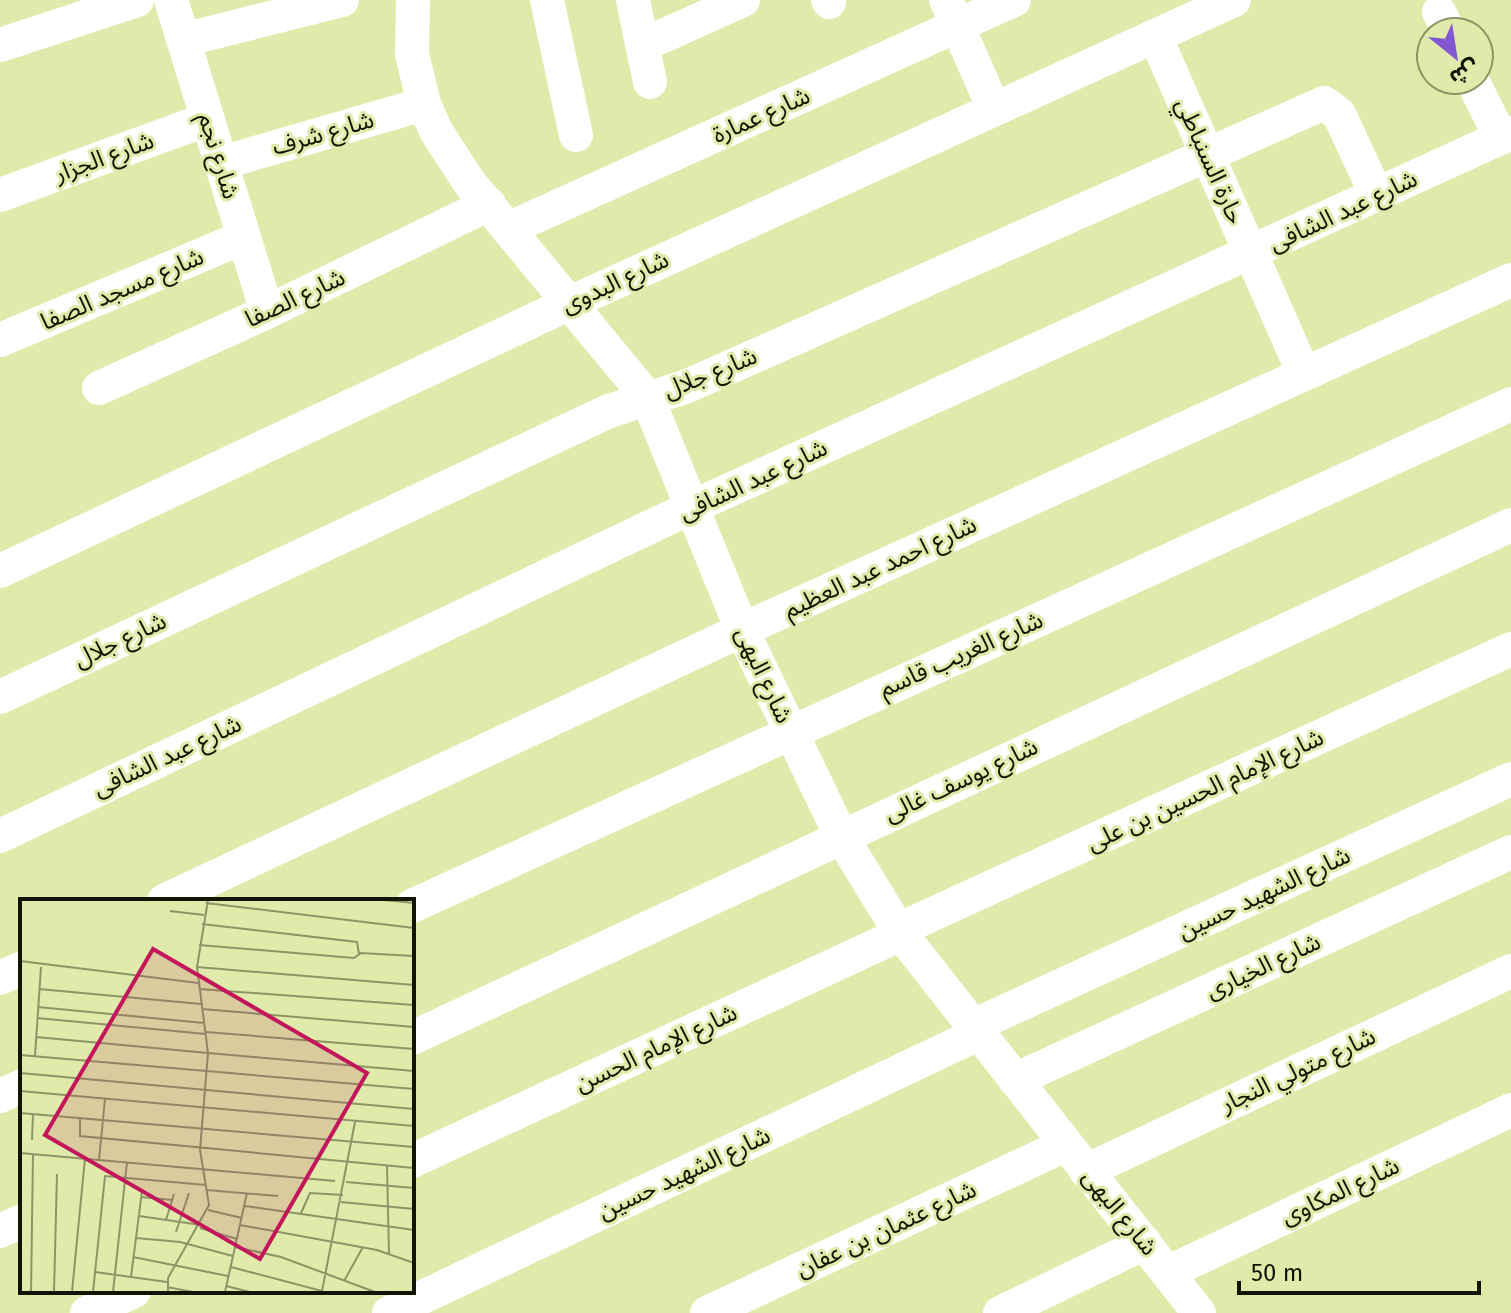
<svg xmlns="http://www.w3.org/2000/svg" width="1511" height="1313" font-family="'Fira Sans','Noto Sans Arabic',sans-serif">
	<rect width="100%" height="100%" fill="#dfeaab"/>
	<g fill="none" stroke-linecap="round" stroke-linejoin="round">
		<path stroke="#fff" stroke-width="34" d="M 171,0 L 267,312
			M 413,0 L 412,54 L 424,104 L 436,131 L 469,182 L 647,397 L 742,630 L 841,836 L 901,934 L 1199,1313
			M 547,0 L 576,135
			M 633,0 L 650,82
			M 828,0 L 829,2
			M 946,0 L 994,109
			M 1439,12 L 1449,32
			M 1155,36 L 1304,374
			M 183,40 L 342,0
			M 0,45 L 137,0
			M 643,45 L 743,0
			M 1472,80 L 1501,138
			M 221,163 L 424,104
			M 0,195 L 208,119
			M 508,229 L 1014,0
			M 0,340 L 244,237
			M 99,388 L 267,312 L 489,204
			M 0,571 L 570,303 L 1234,0
			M 0,697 L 609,411 L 685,387 L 1324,103 L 1339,114 L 1377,196
			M 0,836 L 690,508 L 1511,133
			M 164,901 L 742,630 L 1511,280
			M 412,906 L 1511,404
			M 898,930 L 1511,649
			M 0,978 L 22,968
			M 973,1026 L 1511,779
			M 412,1038 L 1511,525
			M 1015,1080 L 1511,852
			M 0,1096 L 22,1086
			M 412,1161 L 901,934
			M 1086,1171 L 1511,971
			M 0,1231 L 22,1221
			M 1169,1272 L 1511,1110
			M 87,1313 L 134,1291
			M 389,1313 L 978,1034
			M 707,1313 L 1065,1145
			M 1000,1313 L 1145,1243"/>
	</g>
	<g text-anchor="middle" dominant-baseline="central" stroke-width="6" stroke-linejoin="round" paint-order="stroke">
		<g font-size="24" fill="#121501" stroke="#dfeaab">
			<text transform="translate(761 115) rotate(-24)">شارع عمارة</text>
			<text transform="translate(323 133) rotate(-16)">شارع شرف</text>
			<text transform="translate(219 156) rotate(73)">شارع نجم</text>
			<text transform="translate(104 157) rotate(-20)">شارع الجزار</text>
			<text transform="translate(1210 161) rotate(66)">حارة السنباطي</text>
			<text transform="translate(1343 211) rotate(-25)">شارع عبد الشافى</text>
			<text transform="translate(615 282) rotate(-25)">شارع البدوى</text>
			<text transform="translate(122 289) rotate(-23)">شارع مسجد الصفا</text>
			<text transform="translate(295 298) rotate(-25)">شارع الصفا</text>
			<text transform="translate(710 373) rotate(-22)">شارع جلال</text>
			<text transform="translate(753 480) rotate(-25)">شارع عبد الشافى</text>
			<text transform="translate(880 567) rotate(-25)">شارع احمد عبد العظيم</text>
			<text transform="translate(120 640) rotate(-25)">شارع جلال</text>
			<text transform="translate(961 654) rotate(-24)">شارع الغريب قاسم</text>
			<text transform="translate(764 675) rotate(65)">شارع البهى</text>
			<text transform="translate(167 756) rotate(-25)">شارع عبد الشافى</text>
			<text transform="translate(961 780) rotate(-25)">شارع يوسف غالى</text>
			<text transform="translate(1205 790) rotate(-25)">شارع الإمام الحسين بن على</text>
			<text transform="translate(1264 893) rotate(-25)">شارع الشهيد حسين</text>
			<text transform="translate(1263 966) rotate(-25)">شارع الخيارى</text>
			<text transform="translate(656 1048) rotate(-25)">شارع الإمام الحسن</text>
			<text transform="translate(1298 1070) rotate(-25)">شارع متولي النجار</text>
			<text transform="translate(684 1173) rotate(-25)">شارع الشهيد حسين</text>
			<text transform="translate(1340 1191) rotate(-25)">شارع المكاوى</text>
			<text transform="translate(1120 1212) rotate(51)">شارع البهى</text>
			<text transform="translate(886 1229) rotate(-25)">شارع عثمان بن عفان</text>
		</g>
	</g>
	<g transform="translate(20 899)">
		<rect width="394" height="394" fill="#dfeaab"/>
		<path fill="none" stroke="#8d9567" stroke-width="2" d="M 364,1 L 394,4M 186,4 L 394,29M 150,12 L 184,16M 182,25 L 337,43 L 339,55M 179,46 L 334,59 L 341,54 L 394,57M 0,62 L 178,84M 177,68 L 394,86M 19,90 L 181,105M 179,90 L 394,106M 18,108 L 184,124M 182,110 L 394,128M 17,119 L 186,135M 186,133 L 394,150M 16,138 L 188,154M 188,154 L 394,172M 0,156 L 394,190M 15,157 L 21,68M 0,174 L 394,210M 0,192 L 394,227M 0,214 L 394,248M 60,220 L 60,237 L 394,269M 12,241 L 13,215M 0,254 L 315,282M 79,261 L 85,200M 367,267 L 369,355M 326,283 L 394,289M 187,291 L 258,297M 121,298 L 152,301M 321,303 L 394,310M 225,307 L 394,331M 188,311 L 222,319M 281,314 L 290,294 L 323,296M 119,317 L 181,326M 146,321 L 154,295M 220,326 L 357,351 L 394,364M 180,329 L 217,340M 156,333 L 169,294M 116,339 L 160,343 L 213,357M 215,348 L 261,358 L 355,393M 113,358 L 208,377M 211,368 L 302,392 L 335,223M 75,373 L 147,383M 111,378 L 122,292M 324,382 L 343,348M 206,387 L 230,393M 147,388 L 173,393M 11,393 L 13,255M 34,393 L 37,275M 52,393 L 65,259M 73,393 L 85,277 L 186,286M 93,393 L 107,263M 148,393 L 148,379 L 189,306 L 180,251 L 188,154 L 177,68 L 188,1M 205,393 L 227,294"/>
		<path fill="#c2185b" fill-opacity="0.15" stroke="#c2185b" stroke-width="4" d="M 133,50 L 347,174 L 240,360 L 25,236 Z"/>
		<rect width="394" height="394" fill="none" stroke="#121501" stroke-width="4"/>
	</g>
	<g transform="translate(1455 56) rotate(150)"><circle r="38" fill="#dfeaab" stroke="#8d9567" stroke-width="2"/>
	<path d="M0-6L14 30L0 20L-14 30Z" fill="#8357d1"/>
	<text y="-12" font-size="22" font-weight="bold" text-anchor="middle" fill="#121501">ش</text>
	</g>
	<path d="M1239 1281v12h240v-12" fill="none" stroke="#121501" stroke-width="4"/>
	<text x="1251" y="1281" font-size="24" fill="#121501" stroke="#dfeaab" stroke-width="6" paint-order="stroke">50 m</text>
</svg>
